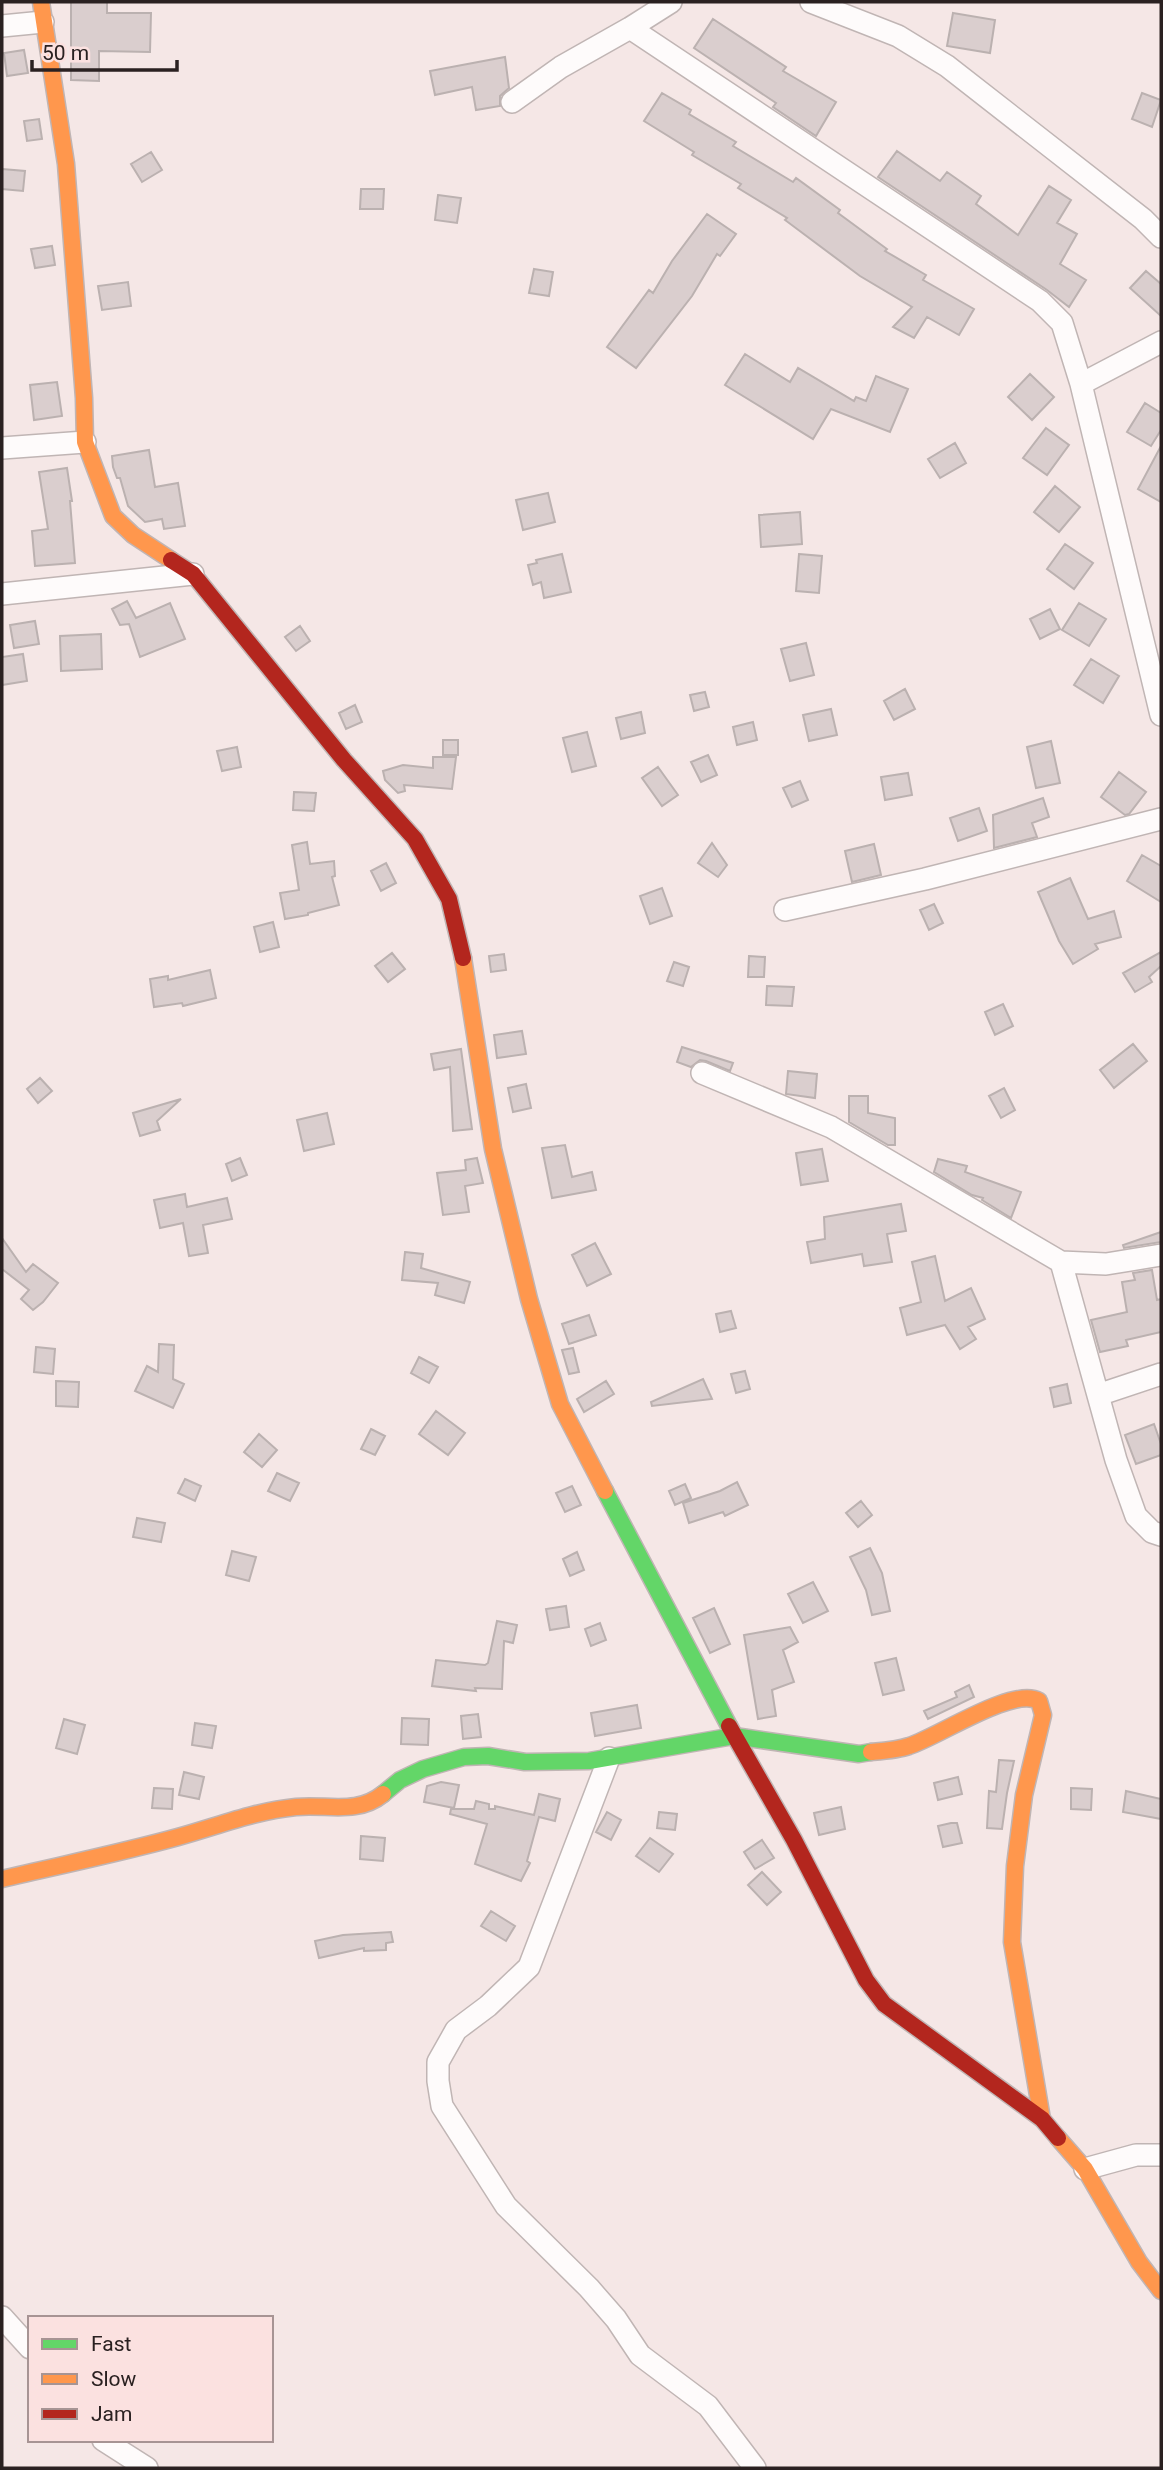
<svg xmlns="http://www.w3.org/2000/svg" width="1163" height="2470" font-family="Roboto,sans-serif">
	<rect width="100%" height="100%" fill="#f5e7e6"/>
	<path fill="#dacece" stroke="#bbb1b0" stroke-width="2" d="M 71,2 L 107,2 L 107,13 L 151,13 L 150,52 L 99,51 L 99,81 L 71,80 Z
		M 953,13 L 995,20 L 990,53 L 947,46 Z
		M 713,19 L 786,67 L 783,71 L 836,102 L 816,136 L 773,107 L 776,103 L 694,48 Z
		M 24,50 L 28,73 L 7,76 L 4,53 Z
		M 505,57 L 509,88 L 500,96 L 500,106 L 476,110 L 472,87 L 435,95 L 430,71 Z
		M 662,93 L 691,110 L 689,114 L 736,142 L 733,146 L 793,182 L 796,178 L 840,210 L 838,213 L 887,249 L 885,251 L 926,275 L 923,280 L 974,309 L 959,335 L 927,317 L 914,338 L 893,327 L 912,307 L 860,276 L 785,220 L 787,218 L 738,188 L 741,184 L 692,155 L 694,152 L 644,121 Z
		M 1142,93 L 1161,100 L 1152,127 L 1132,119 Z
		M 39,119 L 42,139 L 27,141 L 24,121 Z
		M 897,151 L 940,181 L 947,172 L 981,196 L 976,204 L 1018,235 L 1049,186 L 1071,200 L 1057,223 L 1077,234 L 1060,264 L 1086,280 L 1069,307 L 1047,290 L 878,177 Z
		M 151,152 L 162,170 L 142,182 L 131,164 Z
		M 2,169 L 25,171 L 23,191 L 2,189 Z
		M 361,189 L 384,189 L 383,209 L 360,209 Z
		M 438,195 L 461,198 L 457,223 L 435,220 Z
		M 707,214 L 736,234 L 720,256 L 717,254 L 692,296 L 636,368 L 607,347 L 649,290 L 653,293 L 672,261 Z
		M 52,246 L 55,265 L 35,268 L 31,249 Z
		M 534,269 L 553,272 L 549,296 L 529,293 Z
		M 1146,271 L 1161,284 L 1161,316 L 1130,288 Z
		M 128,282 L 131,306 L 102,310 L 98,286 Z
		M 745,354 L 790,382 L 798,368 L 854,401 L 856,397 L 866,401 L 876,376 L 908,389 L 890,432 L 831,409 L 813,439 L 725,385 Z
		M 1030,374 L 1054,397 L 1032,420 L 1008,397 Z
		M 57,382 L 62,416 L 34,420 L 30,385 Z
		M 1145,403 L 1161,413 L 1161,430 L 1151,446 L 1127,432 Z
		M 1046,428 L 1069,445 L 1047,475 L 1023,458 Z
		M 955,443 L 966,463 L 940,478 L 928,459 Z
		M 1161,446 L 1161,502 L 1138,489 Z
		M 149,450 L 155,487 L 178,483 L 185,526 L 164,529 L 162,519 L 145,522 L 128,506 L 120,478 L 117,478 L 113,467 L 112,456 Z
		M 67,468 L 72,501 L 70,501 L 75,563 L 35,566 L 32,531 L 48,529 L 39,472 Z
		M 1055,486 L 1080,507 L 1059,532 L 1034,512 Z
		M 548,493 L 555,522 L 523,530 L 516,500 Z
		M 800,512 L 802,544 L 761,547 L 759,515 Z
		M 1065,544 L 1093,563 L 1074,589 L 1047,569 Z
		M 562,554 L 571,592 L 544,598 L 541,582 L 533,585 L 528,565 L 537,563 L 536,560 Z
		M 799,554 L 822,556 L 819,593 L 796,591 Z
		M 127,601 L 136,618 L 170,603 L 185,639 L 140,657 L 129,624 L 120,625 L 112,609 Z
		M 1079,603 L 1106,619 L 1089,646 L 1062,630 Z
		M 1050,609 L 1060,629 L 1040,639 L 1030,619 Z
		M 35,621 L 39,644 L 14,648 L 10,625 Z
		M 300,626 L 310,641 L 296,651 L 285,637 Z
		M 101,634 L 102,669 L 61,671 L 60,636 Z
		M 806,643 L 814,675 L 790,681 L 781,649 Z
		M 23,654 L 27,681 L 2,685 L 2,657 Z
		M 1091,659 L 1119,676 L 1103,703 L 1074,685 Z
		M 905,689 L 915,709 L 894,720 L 884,701 Z
		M 705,692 L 709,707 L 694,711 L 690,695 Z
		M 355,705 L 362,722 L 346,729 L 339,713 Z
		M 831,709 L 837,735 L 809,741 L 803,715 Z
		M 641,712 L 645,733 L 621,739 L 616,718 Z
		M 753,722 L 757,740 L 737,745 L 733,727 Z
		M 587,732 L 596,766 L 572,772 L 563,738 Z
		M 443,740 L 458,740 L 458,755 L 443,755 Z
		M 1051,741 L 1060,783 L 1036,788 L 1027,747 Z
		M 237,747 L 241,767 L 222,771 L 217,751 Z
		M 708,755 L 717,775 L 701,782 L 691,762 Z
		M 433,757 L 456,757 L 452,789 L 404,785 L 405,791 L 398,793 L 385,780 L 383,771 L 403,765 L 433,768 Z
		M 658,767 L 678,795 L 662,806 L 642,778 Z
		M 1119,772 L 1146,792 L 1129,814 L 1125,815 L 1101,797 Z
		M 908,773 L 912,795 L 885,800 L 881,777 Z
		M 800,781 L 808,800 L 792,807 L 783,788 Z
		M 294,792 L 316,793 L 314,811 L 293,810 Z
		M 1043,798 L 1049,817 L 1032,823 L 1037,837 L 994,848 L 993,815 Z
		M 979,808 L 987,831 L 958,841 L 950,818 Z
		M 307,842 L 310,864 L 334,861 L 335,876 L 332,877 L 339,905 L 308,913 L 308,915 L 285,919 L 280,893 L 299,890 L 292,845 Z
		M 712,843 L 727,865 L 718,877 L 698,863 Z
		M 874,844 L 881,875 L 852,882 L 845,851 Z
		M 1142,855 L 1161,866 L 1161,902 L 1127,881 Z
		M 386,863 L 396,883 L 381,891 L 371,871 Z
		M 1070,878 L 1088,919 L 1114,911 L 1121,937 L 1095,944 L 1098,949 L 1073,964 L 1059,941 L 1038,892 Z
		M 662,888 L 672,916 L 650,924 L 640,896 Z
		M 934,904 L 943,923 L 929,930 L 920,910 Z
		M 273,922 L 279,947 L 260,952 L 254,927 Z
		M 1161,952 L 1161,966 L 1149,977 L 1152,982 L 1135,992 L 1123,973 Z
		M 392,953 L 405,969 L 388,982 L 375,966 Z
		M 504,954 L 506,970 L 491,972 L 489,956 Z
		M 749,956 L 765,957 L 764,977 L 748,977 Z
		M 674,962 L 689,967 L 683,986 L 667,981 Z
		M 210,970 L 216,998 L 183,1006 L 182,1003 L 154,1007 L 150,979 L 168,976 L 168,980 Z
		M 767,986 L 794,987 L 792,1006 L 766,1005 Z
		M 1003,1004 L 1013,1026 L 995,1035 L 985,1012 Z
		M 522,1031 L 526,1054 L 497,1058 L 494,1035 Z
		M 1133,1044 L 1147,1061 L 1114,1088 L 1100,1070 Z
		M 682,1047 L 733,1063 L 730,1071 L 706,1061 L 700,1060 L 691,1067 L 677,1062 Z
		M 461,1049 L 472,1129 L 453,1131 L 450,1067 L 434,1070 L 431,1054 Z
		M 788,1071 L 817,1074 L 815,1098 L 786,1094 Z
		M 40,1078 L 52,1091 L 38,1103 L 27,1089 Z
		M 526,1084 L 531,1108 L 513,1112 L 508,1088 Z
		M 1004,1088 L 1015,1110 L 1001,1118 L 989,1096 Z
		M 849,1096 L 868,1096 L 868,1113 L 895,1118 L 895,1145 L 888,1145 L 849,1122 Z
		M 181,1099 L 157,1121 L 160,1130 L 140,1136 L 133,1113 Z
		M 327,1113 L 334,1144 L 304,1151 L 297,1120 Z
		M 565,1145 L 572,1177 L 592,1172 L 596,1190 L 552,1198 L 542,1148 Z
		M 822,1149 L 828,1181 L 801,1185 L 796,1153 Z
		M 240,1158 L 247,1175 L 232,1181 L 226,1164 Z
		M 477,1158 L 483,1183 L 465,1186 L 469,1212 L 443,1215 L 437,1173 L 466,1170 L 465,1160 Z
		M 938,1159 L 967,1166 L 965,1172 L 1021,1192 L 1011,1218 L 982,1200 L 983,1198 L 972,1195 L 934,1172 Z
		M 185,1194 L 187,1207 L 227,1198 L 232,1219 L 203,1225 L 208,1253 L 189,1256 L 183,1223 L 160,1228 L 154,1200 Z
		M 901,1204 L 906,1231 L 887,1234 L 892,1262 L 864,1266 L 862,1254 L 811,1263 L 807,1242 L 825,1239 L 824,1217 Z
		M 1161,1232 L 1161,1242 L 1124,1248 L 1123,1245 Z
		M 2,1238 L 26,1272 L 33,1264 L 58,1283 L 43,1302 L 33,1310 L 21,1299 L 29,1290 L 2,1269 Z
		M 595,1243 L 611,1274 L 587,1286 L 572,1255 Z
		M 405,1252 L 423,1254 L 421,1268 L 470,1282 L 464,1303 L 435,1295 L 438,1283 L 402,1280 Z
		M 935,1256 L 945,1301 L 971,1288 L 985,1319 L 968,1327 L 976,1339 L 960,1349 L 945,1325 L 907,1335 L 900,1308 L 921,1302 L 912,1262 Z
		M 1152,1270 L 1157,1300 L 1161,1299 L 1161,1332 L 1126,1340 L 1128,1346 L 1100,1352 L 1091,1320 L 1127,1312 L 1122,1282 L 1135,1280 L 1133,1273 Z
		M 731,1311 L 736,1328 L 720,1332 L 716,1314 Z
		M 589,1315 L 596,1335 L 569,1344 L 562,1324 Z
		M 159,1344 L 174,1345 L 173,1379 L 184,1384 L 173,1408 L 135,1391 L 147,1366 L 158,1372 Z
		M 36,1347 L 55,1349 L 53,1374 L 34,1372 Z
		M 573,1348 L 579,1372 L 569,1374 L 562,1350 Z
		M 419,1357 L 438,1367 L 429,1383 L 411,1373 Z
		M 745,1371 L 750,1389 L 736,1393 L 731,1374 Z
		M 703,1379 L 712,1399 L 652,1406 L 651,1402 Z
		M 56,1381 L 79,1382 L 78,1407 L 56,1406 Z
		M 606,1381 L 614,1394 L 584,1412 L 577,1399 Z
		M 1067,1384 L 1071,1403 L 1054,1407 L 1050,1388 Z
		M 436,1411 L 465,1433 L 448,1455 L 419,1434 Z
		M 1154,1424 L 1161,1444 L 1161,1455 L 1136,1464 L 1125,1435 Z
		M 371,1429 L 385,1436 L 375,1455 L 361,1449 Z
		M 259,1434 L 277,1450 L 262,1467 L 244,1452 Z
		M 277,1473 L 299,1483 L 290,1501 L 268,1491 Z
		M 185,1479 L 201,1486 L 195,1501 L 178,1493 Z
		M 737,1482 L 748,1505 L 725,1516 L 723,1512 L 689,1523 L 683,1503 L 720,1491 Z
		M 685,1484 L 691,1498 L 675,1505 L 669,1491 Z
		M 572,1486 L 581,1505 L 565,1512 L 556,1493 Z
		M 861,1501 L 872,1515 L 858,1527 L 846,1513 Z
		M 137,1518 L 165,1523 L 161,1542 L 133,1537 Z
		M 870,1548 L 882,1573 L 890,1611 L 872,1615 L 866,1590 L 850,1557 Z
		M 232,1551 L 256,1557 L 249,1581 L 226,1575 Z
		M 577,1552 L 584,1570 L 570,1576 L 563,1559 Z
		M 813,1582 L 828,1611 L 803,1623 L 788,1594 Z
		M 566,1606 L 569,1627 L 550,1630 L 546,1609 Z
		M 714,1608 L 730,1644 L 710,1653 L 693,1618 Z
		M 497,1621 L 517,1625 L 513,1643 L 504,1641 L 502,1689 L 475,1688 L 476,1691 L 432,1686 L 436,1660 L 485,1665 L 488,1663 Z
		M 600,1623 L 606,1640 L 591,1646 L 585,1629 Z
		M 790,1627 L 798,1642 L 783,1650 L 794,1682 L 772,1690 L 776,1716 L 758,1719 L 744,1635 Z
		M 896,1658 L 904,1690 L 883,1695 L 875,1663 Z
		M 969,1685 L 974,1697 L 928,1719 L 924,1711 L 957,1697 L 955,1692 Z
		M 637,1705 L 641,1728 L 595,1736 L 591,1713 Z
		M 478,1714 L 481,1737 L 463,1739 L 461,1716 Z
		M 402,1718 L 429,1719 L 428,1745 L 401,1744 Z
		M 64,1719 L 85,1725 L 77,1754 L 56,1748 Z
		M 195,1723 L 216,1726 L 212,1748 L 192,1745 Z
		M 999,1760 L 1014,1761 L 1007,1793 L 1002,1829 L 987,1828 L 989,1791 L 996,1792 Z
		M 184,1772 L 204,1777 L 199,1799 L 179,1795 Z
		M 958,1777 L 962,1794 L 938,1800 L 934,1783 Z
		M 441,1782 L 459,1785 L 454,1808 L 424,1802 L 427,1786 Z
		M 154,1788 L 173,1789 L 172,1809 L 152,1808 Z
		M 1071,1788 L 1092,1789 L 1091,1810 L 1071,1809 Z
		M 1126,1791 L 1161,1799 L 1161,1819 L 1123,1812 Z
		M 539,1794 L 560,1799 L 555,1821 L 539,1817 L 527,1861 L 530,1863 L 521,1881 L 475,1864 L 487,1824 L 450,1814 L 451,1809 L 474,1809 L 476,1801 L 489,1804 L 489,1809 L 495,1809 L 495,1806 L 534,1815 Z
		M 841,1807 L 845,1829 L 819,1835 L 814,1813 Z
		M 607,1812 L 621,1820 L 611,1840 L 596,1832 Z
		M 659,1812 L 677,1814 L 675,1830 L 657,1828 Z
		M 951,1823 L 957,1823 L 962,1843 L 943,1847 L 938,1826 Z
		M 361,1836 L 385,1838 L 383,1861 L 360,1859 Z
		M 650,1838 L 673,1854 L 659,1872 L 636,1856 Z
		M 762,1840 L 774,1858 L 755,1869 L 744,1852 Z
		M 762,1872 L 781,1892 L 767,1905 L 748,1885 Z
		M 491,1911 L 515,1926 L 506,1941 L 481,1926 Z
		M 391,1932 L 393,1942 L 386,1943 L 386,1950 L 364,1951 L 364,1948 L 319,1958 L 315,1941 L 343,1935 Z"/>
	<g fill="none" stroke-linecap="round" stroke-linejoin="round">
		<defs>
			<path id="street" d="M 811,2 L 898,36 L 947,66 L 1143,219 L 1161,237
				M 2,26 L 43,22
				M 630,28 L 1040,301 L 1062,323 L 1081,384 L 1161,715
				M 512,102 L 561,67 L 630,28 L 671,2
				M 1081,384 L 1161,342
				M 2,448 L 85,442
				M 2,594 L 193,574
				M 785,910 L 925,879 L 1161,819
				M 702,1073 L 831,1127 L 1061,1262 L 1106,1264 L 1161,1255
				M 1061,1262 L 1116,1460 L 1136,1516 L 1152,1532 L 1161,1535
				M 1098,1395 L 1161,1374
				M 609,1758 L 529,1967 L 488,2006 L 456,2030 L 438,2062 L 438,2081 L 442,2106 L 506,2206 L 589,2288 L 616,2319 L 640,2355 L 708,2406 L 755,2468
				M 1085,2169 L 1136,2155 L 1161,2155
				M 2,2317 L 30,2348
				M 103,2440 L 147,2468"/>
			<path id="fast" d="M 605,1491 L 729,1726
				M 383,1794 L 400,1780 L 423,1769 L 464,1757 L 488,1756 L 525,1762 L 589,1761 L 734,1736 L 859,1754 L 871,1752"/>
			<path id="slow" d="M 41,2 L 66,164 L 84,398 L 85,442 L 113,516 L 133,535 L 171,560
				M 463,958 L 493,1149 L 529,1299 L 560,1404 L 605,1491
				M 871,1752 C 883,1751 898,1750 909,1746 C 938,1737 1013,1686 1039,1701 L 1043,1715 L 1024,1795 L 1015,1866 L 1012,1942 L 1042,2119
				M 2,1879 C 61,1865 120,1853 178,1837 C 218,1826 255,1811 296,1807 C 328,1804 357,1815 383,1794
				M 1058,2138 L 1085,2169 L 1139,2262 L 1161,2291"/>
			<path id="jam" d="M 171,560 L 193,574 L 344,760 L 415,839 L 449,899 L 463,958
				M 729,1726 L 794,1840 L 866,1980 L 884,2004 L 1042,2119 L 1058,2138"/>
		</defs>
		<use href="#street" stroke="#c0b5b4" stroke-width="24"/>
		<use href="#fast" stroke="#c0b5b4" stroke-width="19"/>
		<use href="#slow" stroke="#c0b5b4" stroke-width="19"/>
		<use href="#jam" stroke="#c0b5b4" stroke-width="19"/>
		<use href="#street" stroke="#fefbfb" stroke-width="21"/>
		<use href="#fast" stroke="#63d668" stroke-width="16"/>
		<use href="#slow" stroke="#ff974d" stroke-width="16"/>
		<use href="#jam" stroke="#b3261e" stroke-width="16"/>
	</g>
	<rect width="1163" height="2470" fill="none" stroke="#2a2121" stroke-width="7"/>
	<rect x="28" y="2316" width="245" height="126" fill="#fbe1e0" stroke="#a79494" stroke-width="2"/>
	<rect x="42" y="2339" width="35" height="10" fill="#63d668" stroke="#a79494" stroke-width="2"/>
	<text x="91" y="2351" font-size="21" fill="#2a2121">Fast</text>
	<rect x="42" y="2374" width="35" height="10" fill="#ff974d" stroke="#a79494" stroke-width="2"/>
	<text x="91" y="2386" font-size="21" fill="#2a2121">Slow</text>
	<rect x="42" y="2409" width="35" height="10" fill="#b3261e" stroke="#a79494" stroke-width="2"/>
	<text x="91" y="2421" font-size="21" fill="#2a2121">Jam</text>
	<path d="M32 60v10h145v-10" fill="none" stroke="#2a2121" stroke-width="3.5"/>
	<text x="42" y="60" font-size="21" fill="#2a2121" stroke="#fbe1e0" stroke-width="5" paint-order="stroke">50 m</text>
</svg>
